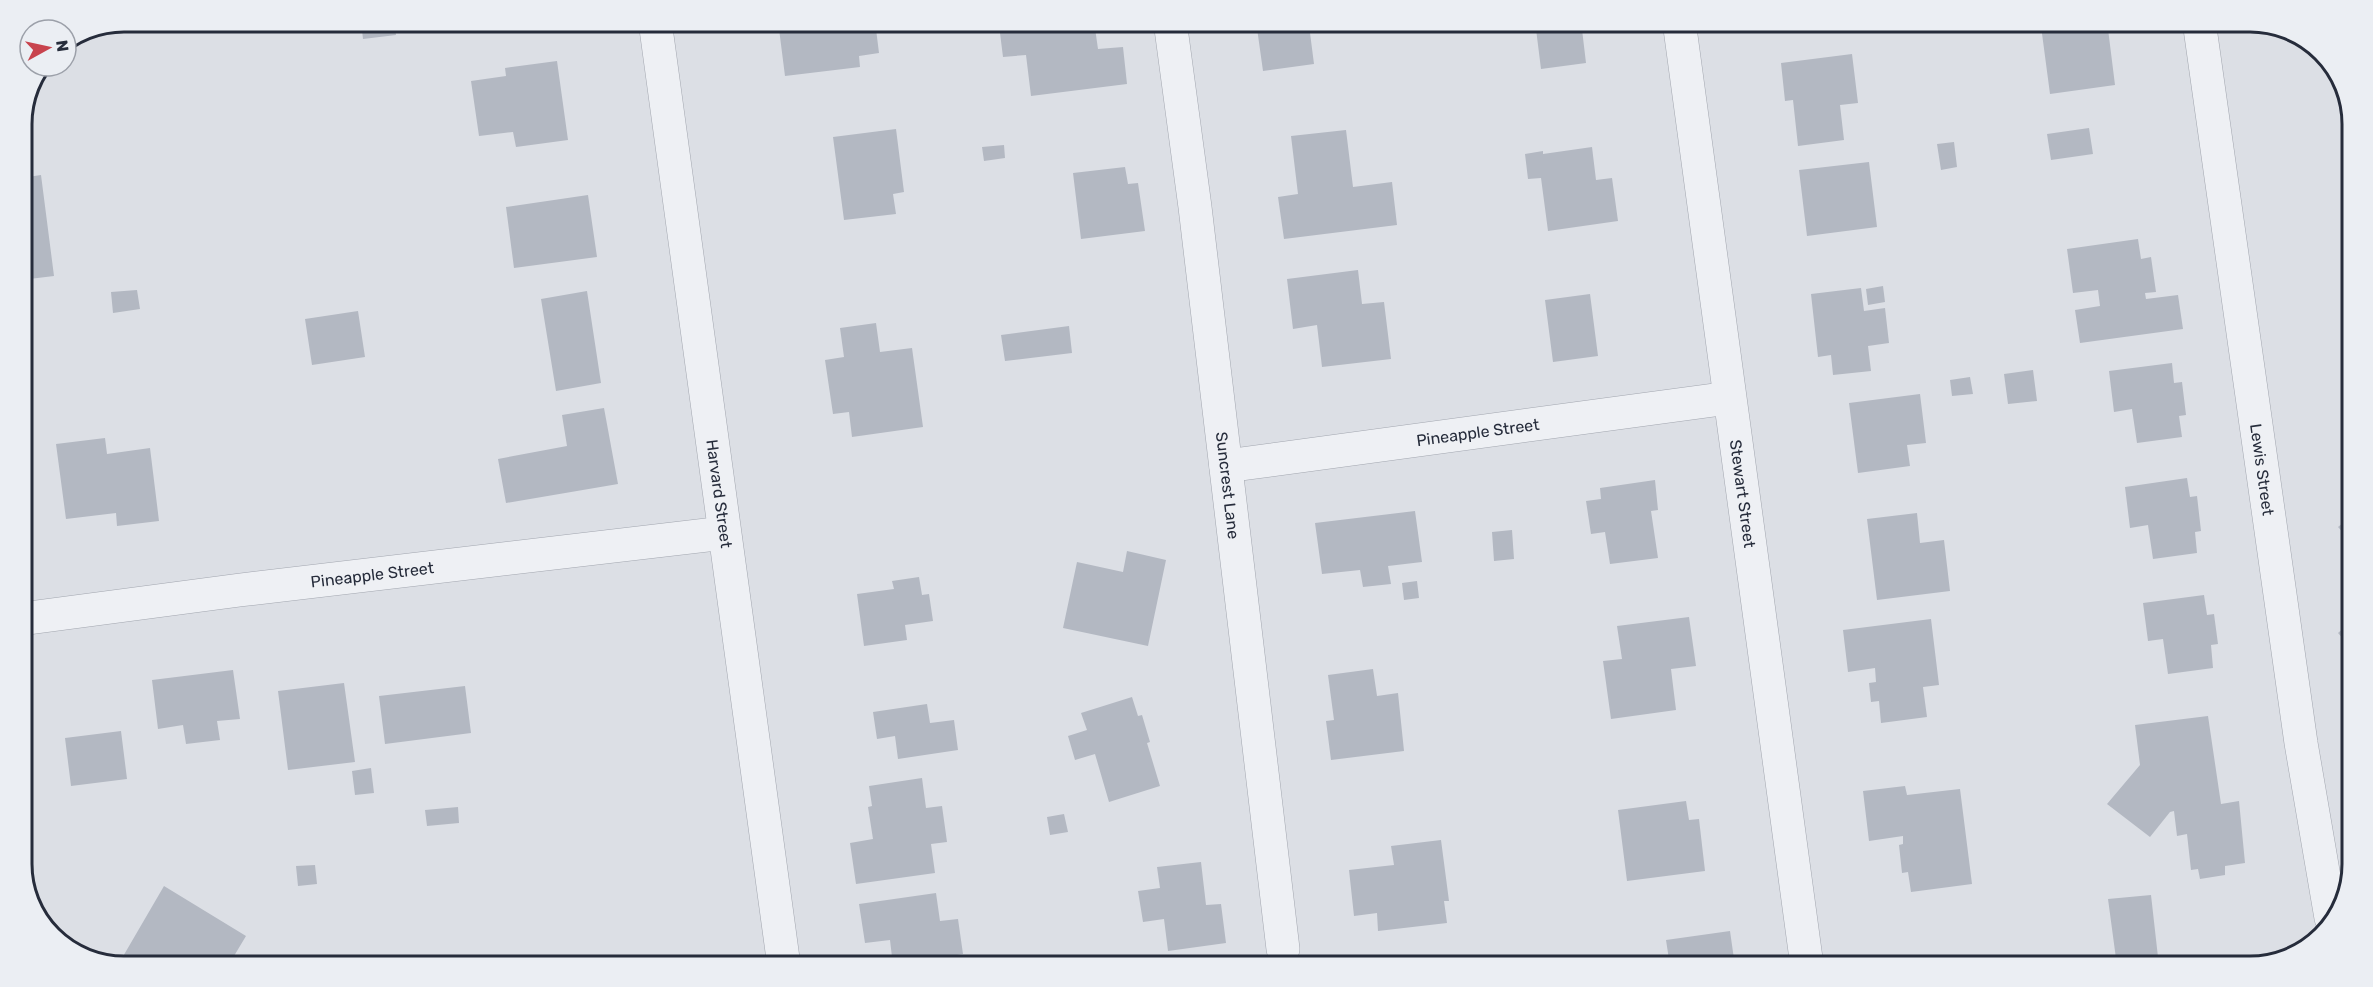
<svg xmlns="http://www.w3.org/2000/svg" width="2373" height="987" font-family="Rubik,sans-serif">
	<rect width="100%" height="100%" fill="#dcdfe5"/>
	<path fill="#b3b8c2" d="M 361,21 L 394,21 L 396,35 L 363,39 Z
		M 778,21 L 875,21 L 879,53 L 859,56 L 860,67 L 785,76 Z
		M 1030,21 L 1094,21 L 1098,49 L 1123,47 L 1127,84 L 1031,96 L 1026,55 L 1003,57 L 999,25 Z
		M 1256,21 L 1327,21 L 1328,31 L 1310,33 L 1314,64 L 1263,71 Z
		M 1535,21 L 1581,21 L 1586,63 L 1541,69 Z
		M 2079,21 L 2107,21 L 2115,85 L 2050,94 L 2041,26 Z
		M 1852,54 L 1858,103 L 1840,105 L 1844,140 L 1798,146 L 1793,100 L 1785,101 L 1781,63 Z
		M 557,61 L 568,140 L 516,147 L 513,132 L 479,136 L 471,81 L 506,76 L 505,68 Z
		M 2329,62 L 2334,66 L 2337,75 L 2331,76 Z
		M 2089,128 L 2093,154 L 2051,160 L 2047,134 Z
		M 896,129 L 904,192 L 893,194 L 896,214 L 844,220 L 833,137 Z
		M 1346,130 L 1353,187 L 1392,182 L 1397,225 L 1284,239 L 1278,197 L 1298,194 L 1291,136 Z
		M 1954,142 L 1957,167 L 1941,170 L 1937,144 Z
		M 1004,145 L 1005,158 L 984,161 L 982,147 Z
		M 1592,147 L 1596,180 L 1612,178 L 1618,221 L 1548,231 L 1541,178 L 1528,179 L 1525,154 L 1543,151 L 1543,154 Z
		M 1869,162 L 1877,227 L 1807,236 L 1799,170 Z
		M 1125,167 L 1128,184 L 1138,183 L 1145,231 L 1081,239 L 1073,173 Z
		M 41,175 L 54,276 L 21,280 L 21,178 Z
		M 588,195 L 597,257 L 514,268 L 506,207 Z
		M 2138,239 L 2141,259 L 2151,257 L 2156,292 L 2145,293 L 2146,299 L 2178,295 L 2183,329 L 2080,343 L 2075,310 L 2100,306 L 2098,290 L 2073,293 L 2067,249 Z
		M 1358,270 L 1362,304 L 1384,302 L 1391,359 L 1322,367 L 1317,325 L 1293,329 L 1287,279 Z
		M 1883,286 L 1885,302 L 1868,305 L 1866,289 Z
		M 1861,288 L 1864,311 L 1885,308 L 1889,343 L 1868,346 L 1871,371 L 1833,375 L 1831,355 L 1818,357 L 1811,294 Z
		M 137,290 L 140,309 L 113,313 L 111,292 Z
		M 587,291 L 601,383 L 556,391 L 541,299 Z
		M 1590,294 L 1598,356 L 1553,362 L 1545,300 Z
		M 358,311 L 365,357 L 312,365 L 305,319 Z
		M 876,323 L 880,352 L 912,348 L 923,427 L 852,437 L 849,412 L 833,414 L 825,360 L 844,357 L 840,328 Z
		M 1069,326 L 1072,353 L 1005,361 L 1001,335 Z
		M 2172,363 L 2174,383 L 2182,382 L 2186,415 L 2179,416 L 2182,437 L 2137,443 L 2132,409 L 2114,412 L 2109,371 Z
		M 2033,370 L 2037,401 L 2008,404 L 2004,374 Z
		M 1970,377 L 1973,394 L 1952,396 L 1950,380 Z
		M 1920,394 L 1926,443 L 1907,445 L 1910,466 L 1858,473 L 1849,403 Z
		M 604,408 L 618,484 L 506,503 L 498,459 L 567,446 L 562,415 Z
		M 105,438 L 107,454 L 150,448 L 159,521 L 117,526 L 116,513 L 66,519 L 56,444 Z
		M 2187,478 L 2190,497 L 2197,496 L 2201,531 L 2195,532 L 2197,553 L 2153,559 L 2148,525 L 2130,528 L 2125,487 Z
		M 1655,480 L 1658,510 L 1651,511 L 1658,558 L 1610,564 L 1605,532 L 1591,534 L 1586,501 L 1601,499 L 1600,488 Z
		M 1415,511 L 1422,562 L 1388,566 L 1391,584 L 1363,587 L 1360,570 L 1322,574 L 1315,523 Z
		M 1917,513 L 1920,543 L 1944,540 L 1950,591 L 1877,600 L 1867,519 Z
		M 2348,519 L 2348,538 L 2338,527 Z
		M 1512,530 L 1514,559 L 1494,561 L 1492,532 Z
		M 1127,551 L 1166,560 L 1148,646 L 1063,628 L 1077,562 L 1123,572 Z
		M 919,577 L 922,595 L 929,594 L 933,621 L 905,625 L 907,640 L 864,646 L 857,594 L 894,589 L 892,581 Z
		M 1417,581 L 1419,598 L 1404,600 L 1402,583 Z
		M 2204,595 L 2207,615 L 2214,614 L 2218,644 L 2211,645 L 2213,668 L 2168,674 L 2163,639 L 2148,641 L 2143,603 Z
		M 1689,617 L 1696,666 L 1671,669 L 1676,710 L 1611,719 L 1603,661 L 1622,659 L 1617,626 Z
		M 1931,619 L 1939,685 L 1923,687 L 1927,717 L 1881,723 L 1879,701 L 1871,702 L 1869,683 L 1876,682 L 1875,668 L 1848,672 L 1843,630 Z
		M 2347,625 L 2347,643 L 2338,633 Z
		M 1373,669 L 1377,696 L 1398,693 L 1404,751 L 1331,760 L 1326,721 L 1334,720 L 1328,675 Z
		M 233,670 L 240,719 L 217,721 L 220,740 L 186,744 L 183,725 L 158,729 L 152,680 Z
		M 344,683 L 355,762 L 288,770 L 278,691 Z
		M 465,686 L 471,733 L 385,744 L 379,696 Z
		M 1132,697 L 1138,716 L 1142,715 L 1150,742 L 1147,743 L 1160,786 L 1109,802 L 1095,754 L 1075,760 L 1068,736 L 1087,730 L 1081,713 Z
		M 927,704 L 930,723 L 954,720 L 958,750 L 898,759 L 895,736 L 877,739 L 873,712 Z
		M 2208,716 L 2221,804 L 2239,801 L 2245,863 L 2225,866 L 2225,875 L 2200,879 L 2198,869 L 2191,870 L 2187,834 L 2177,836 L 2174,811 L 2170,812 L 2150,837 L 2107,804 L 2140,765 L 2135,725 Z
		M 121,731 L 127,779 L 71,786 L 65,738 Z
		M 371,768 L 374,793 L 355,795 L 352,771 Z
		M 922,778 L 926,808 L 942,806 L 947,842 L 931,844 L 935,873 L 856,884 L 850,843 L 873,839 L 868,807 L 872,806 L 869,786 Z
		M 1905,786 L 1907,795 L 1960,789 L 1972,884 L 1911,892 L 1908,872 L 1902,873 L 1899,845 L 1903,844 L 1903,836 L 1869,841 L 1863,791 Z
		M 1686,801 L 1689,820 L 1699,819 L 1705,871 L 1627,881 L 1618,810 Z
		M 458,807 L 459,823 L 427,826 L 425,810 Z
		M 1064,814 L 1068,832 L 1050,835 L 1047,817 Z
		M 1441,840 L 1449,901 L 1444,901 L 1447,923 L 1378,931 L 1377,913 L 1354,916 L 1349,870 L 1394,865 L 1391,846 Z
		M 1201,862 L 1206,905 L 1221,904 L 1226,943 L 1168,951 L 1164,919 L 1143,922 L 1138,891 L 1160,888 L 1157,867 Z
		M 315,865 L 317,884 L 298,886 L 296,866 Z
		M 164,886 L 246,936 L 228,966 L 118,965 Z
		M 936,893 L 940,921 L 958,919 L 963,954 L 945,957 L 947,966 L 889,966 L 888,958 L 892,957 L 890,940 L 865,943 L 859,904 Z
		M 2151,895 L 2159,966 L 2117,966 L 2108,899 Z
		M 1730,931 L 1735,966 L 1670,966 L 1666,940 Z"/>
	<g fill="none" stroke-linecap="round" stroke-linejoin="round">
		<defs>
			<g id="minor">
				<path id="s1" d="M 655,21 L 784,966"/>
				<path id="s2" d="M 1170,21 L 1195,207 L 1283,949"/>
				<path id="s3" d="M 1679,21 L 1807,966"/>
				<path id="s4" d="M 2199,21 L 2301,743 L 2331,918"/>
				<path id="s5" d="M 1226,466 L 1729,398"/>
				<path id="s6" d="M 21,619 L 240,590 L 724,533"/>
			</g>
		</defs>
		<use href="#minor" stroke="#a2a6af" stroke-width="34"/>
		<use href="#minor" stroke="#eef0f4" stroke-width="33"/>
	</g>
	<g text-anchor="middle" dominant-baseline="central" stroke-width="5" stroke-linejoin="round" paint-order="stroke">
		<g font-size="16" fill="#262c3b" stroke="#ebeef3">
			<text stroke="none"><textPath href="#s5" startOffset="254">Pineapple Street</textPath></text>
			<text stroke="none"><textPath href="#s4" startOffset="453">Lewis Street</textPath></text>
			<text stroke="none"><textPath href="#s2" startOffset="468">Suncrest Lane</textPath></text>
			<text stroke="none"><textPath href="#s1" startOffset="477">Harvard Street</textPath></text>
			<text stroke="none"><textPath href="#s3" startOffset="477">Stewart Street</textPath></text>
			<text stroke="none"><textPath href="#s6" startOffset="354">Pineapple Street</textPath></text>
		</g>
	</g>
	<path d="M0 0H2373V987H0ZM124 32H2250A92 92 0 0 1 2342 124V864A92 92 0 0 1 2250 956H124A92 92 0 0 1 32 864V124A92 92 0 0 1 124 32Z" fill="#ebeef3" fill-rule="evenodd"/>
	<path fill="none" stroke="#262c3b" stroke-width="3" d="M124 32H2250A92 92 0 0 1 2342 124V864A92 92 0 0 1 2250 956H124A92 92 0 0 1 32 864V124A92 92 0 0 1 124 32Z"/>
	<g transform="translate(48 48) rotate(82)"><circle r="28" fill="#ebeef3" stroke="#9ca0a9" stroke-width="1.5"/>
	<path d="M0-4.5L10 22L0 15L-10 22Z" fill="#c8434d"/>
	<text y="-9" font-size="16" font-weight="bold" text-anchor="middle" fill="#262c3b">N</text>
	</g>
</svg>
